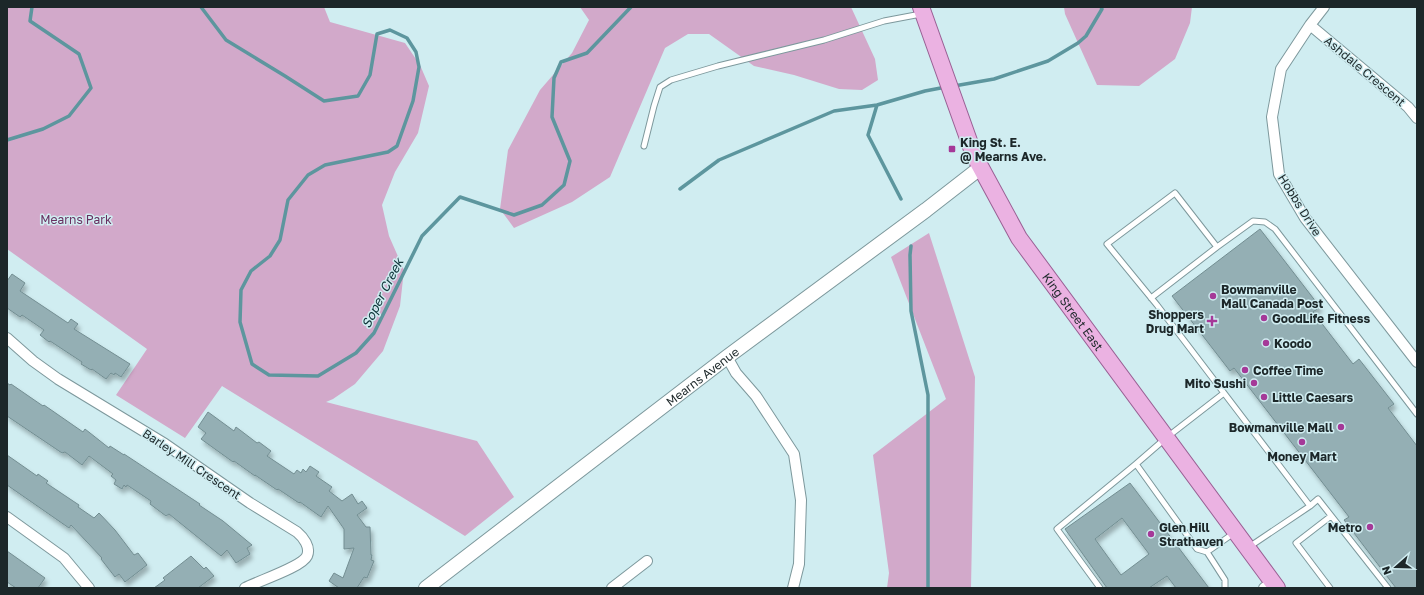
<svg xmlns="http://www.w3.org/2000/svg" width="1424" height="595" font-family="'Golos Text',sans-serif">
	<defs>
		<filter id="shadow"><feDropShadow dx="2.5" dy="4.5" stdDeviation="2" flood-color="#0004"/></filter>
	</defs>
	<rect width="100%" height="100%" fill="#d0edf1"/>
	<path fill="#d2a9ca" d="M 7,7 L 324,7 L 330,22 L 405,43 L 420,65 L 429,86 L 418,133 L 395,172 L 382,205 L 389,236 L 404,270 L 400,306 L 383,351 L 355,384 L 333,399 L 326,402 L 477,441 L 514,497 L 465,536 L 222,386 L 185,438 L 116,395 L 147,349 L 7,249 Z
		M 580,7 L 851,7 L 875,59 L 878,80 L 862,90 L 839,89 L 794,75 L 754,66 L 709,34 L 688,34 L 665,48 L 610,177 L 572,202 L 514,228 L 500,209 L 508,150 L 540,90 L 572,53 L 589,20 Z
		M 1064,7 L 1192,7 L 1190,23 L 1175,59 L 1139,86 L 1097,85 L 1065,14 Z
		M 929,233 L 975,377 L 971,588 L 887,588 L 889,573 L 873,455 L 946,399 L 891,257 Z"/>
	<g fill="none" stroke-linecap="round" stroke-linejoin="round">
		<path stroke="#5d969e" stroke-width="3.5" d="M 201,7 L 226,40 L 285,76 L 324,101 L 358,96 L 370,75 L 377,34 L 390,30 L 407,38 L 416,52 L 419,67 L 413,101 L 397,146 L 388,152 L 325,165 L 308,175 L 288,200 L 280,240 L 270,256 L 251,271 L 241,290 L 240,322 L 252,364 L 269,375 L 318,376 L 356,353 L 374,333 L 422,236 L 460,197 L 514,215 L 542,205 L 564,185 L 570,161 L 552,117 L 554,78 L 561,62 L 587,53 L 631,7
			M 954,86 L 994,79 L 1048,61 L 1078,43 L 1086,36 L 1102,9 L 1101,7
			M 877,105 L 868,135 L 901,199
			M 7,140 L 43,129 L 69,116 L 91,88 L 79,54 L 30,21 L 32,7
			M 680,189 L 719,160 L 834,111 L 877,105 L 925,91 L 946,87
			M 911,246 L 910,255 L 911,311 L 928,395 L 928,588"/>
	</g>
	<path fill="#94afb4" stroke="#738e92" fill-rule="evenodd" filter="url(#shadow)" d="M 1260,229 L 1320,307 L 1313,312 L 1353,364 L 1359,359 L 1394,404 L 1388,408 L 1417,446 L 1417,588 L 1396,588 L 1344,520 L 1349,517 L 1234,368 L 1230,371 L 1172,296 Z
		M 12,274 L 25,283 L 20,291 L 68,323 L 71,319 L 78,324 L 74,329 L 130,364 L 121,377 L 115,373 L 114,375 L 111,373 L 106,379 L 92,369 L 91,370 L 81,364 L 82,362 L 50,341 L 49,342 L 40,335 L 44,330 L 22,315 L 20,317 L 7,308 L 7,281 Z
		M 7,383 L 10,385 L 11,384 L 43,406 L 44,405 L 83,432 L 85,429 L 109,448 L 110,446 L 124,455 L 124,454 L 200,504 L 199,505 L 223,521 L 252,545 L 247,548 L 250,554 L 236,563 L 227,550 L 221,556 L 169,514 L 166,516 L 150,504 L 151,501 L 127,485 L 126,487 L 124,485 L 122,489 L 114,484 L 116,480 L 111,476 L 113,474 L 89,456 L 82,465 L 65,452 L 62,453 L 7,416 Z
		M 208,412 L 234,431 L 236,427 L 257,443 L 259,442 L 271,451 L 267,456 L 294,474 L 297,470 L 301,473 L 303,469 L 306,472 L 310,466 L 319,472 L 316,476 L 332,487 L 329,491 L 342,501 L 352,494 L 358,504 L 362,501 L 367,508 L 357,515 L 366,527 L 370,527 L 371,555 L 372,555 L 371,560 L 374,561 L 367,578 L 364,577 L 357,588 L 339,588 L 329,581 L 334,573 L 343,578 L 354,548 L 344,549 L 344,529 L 328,506 L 321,517 L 300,502 L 299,503 L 278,489 L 277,490 L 255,475 L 255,476 L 234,461 L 233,462 L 201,439 L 206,433 L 198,427 Z
		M 7,455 L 37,476 L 38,474 L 48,481 L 46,483 L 79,505 L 78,507 L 94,518 L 99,513 L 115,530 L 134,555 L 138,553 L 147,565 L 125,582 L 119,574 L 115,577 L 101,559 L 102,558 L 71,525 L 69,528 L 7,485 Z
		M 1130,483 L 1209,588 L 1176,588 L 1167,576 L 1149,588 L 1107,588 L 1065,529 ZM 1122,518 L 1149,554 L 1121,575 L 1095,539 Z
		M 7,551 L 45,578 L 38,588 L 16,588 L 7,582 Z
		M 191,556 L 204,569 L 206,567 L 214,576 L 198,588 L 154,588 L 165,580 L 163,578 Z"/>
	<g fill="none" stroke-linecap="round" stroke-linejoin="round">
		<defs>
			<path id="lane" d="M 644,146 L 654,106 L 660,87 L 671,80 L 718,66 L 824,40 L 884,21 L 921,14
				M 1151,298 L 1217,247
				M 1224,393 L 1166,438 L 1136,464 L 1197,549 L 1207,552 L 1225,580 L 1225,588
				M 1249,547 L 1310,506
				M 1207,552 L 1234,533
				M 1100,588 L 1057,529 L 1136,464
				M 1330,588 L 1296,543 L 1331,516
				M 1388,588 L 1318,499 L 1310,506 L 1157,305 L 1107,244 L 1175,193 L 1217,247 L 1253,221 L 1265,222 L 1275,229 L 1417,414"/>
			<path id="street" d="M 1324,7 L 1310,25 L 1281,69 L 1272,117 L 1279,174 L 1305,218 L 1417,362
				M 1310,25 L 1408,107 L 1417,118
				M 7,338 L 33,361 L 58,379 L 165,444 L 250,503 L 297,532 C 303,537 311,547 307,556 C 302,567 258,581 245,588
				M 727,357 L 736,373 L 756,396 L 794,454 L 801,500 L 799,564 L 793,588
				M 7,517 L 64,558 L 89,588
				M 612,588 L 647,561
				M 1264,588 L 1272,582"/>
			<g id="secondary">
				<path id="s1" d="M 426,588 L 727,357 L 926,210 L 980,168"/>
			</g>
			<g id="primary">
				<path id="s2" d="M 921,7 L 974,155 L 1019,238 L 1277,588"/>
			</g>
		</defs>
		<use href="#lane" stroke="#7d989c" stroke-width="7"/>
		<use href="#street" stroke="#7d989c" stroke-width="12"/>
		<use href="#secondary" stroke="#7d989c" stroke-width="16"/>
		<use href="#primary" stroke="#996094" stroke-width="18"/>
		<use href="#lane" stroke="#fff" stroke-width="5"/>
		<use href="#street" stroke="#fff" stroke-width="10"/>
		<use href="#secondary" stroke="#fff" stroke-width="14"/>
		<use href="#primary" stroke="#ebb2e2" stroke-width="16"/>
	</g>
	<g fill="#a53998" stroke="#d0edf1" stroke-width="1.5">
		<rect x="948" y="145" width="8" height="8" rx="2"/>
		<circle cx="1213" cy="296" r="4"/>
		<circle cx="1264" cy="318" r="4"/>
		<path d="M1210 315h4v4h4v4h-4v4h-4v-4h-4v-4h4z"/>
		<circle cx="1266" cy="343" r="4"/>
		<circle cx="1245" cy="370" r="4"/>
		<circle cx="1254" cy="383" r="4"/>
		<circle cx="1264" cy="397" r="4"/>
		<circle cx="1341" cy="427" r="4"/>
		<circle cx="1302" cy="442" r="4"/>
		<circle cx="1370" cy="527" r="4"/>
		<circle cx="1151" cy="534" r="4"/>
	</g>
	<g text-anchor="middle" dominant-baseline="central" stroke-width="3" stroke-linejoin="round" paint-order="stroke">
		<g font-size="12" fill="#1c2729" stroke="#d0edf1">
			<text transform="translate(1365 71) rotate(40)">Ashdale Crescent</text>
			<text transform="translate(1300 205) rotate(58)">Hobbs Drive</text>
			<text stroke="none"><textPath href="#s2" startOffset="343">King Street East</textPath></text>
			<text stroke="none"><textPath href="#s1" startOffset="348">Mearns Avenue</textPath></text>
			<text transform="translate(192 464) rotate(34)">Barley Mill Crescent</text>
		</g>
		<g font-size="12" font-weight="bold" fill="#1c2729" stroke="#d0edf1" text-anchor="start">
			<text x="960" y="142">King St. E.<tspan x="960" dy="14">@ Mearns Ave.</tspan></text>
			<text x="1221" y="289">Bowmanville<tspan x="1221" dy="14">Mall Canada Post</tspan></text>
			<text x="1204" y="314" text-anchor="end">Shoppers<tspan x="1204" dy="14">Drug Mart</tspan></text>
			<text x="1272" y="318">GoodLife Fitness</text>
			<text x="1274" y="343">Koodo</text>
			<text x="1253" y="370">Coffee Time</text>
			<text x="1246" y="383" text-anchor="end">Mito Sushi</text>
			<text x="1272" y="397">Little Caesars</text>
			<text x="1333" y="427" text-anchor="end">Bowmanville Mall</text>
			<text x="1302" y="456" text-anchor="middle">Money Mart</text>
			<text x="1159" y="527">Glen Hill<tspan x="1159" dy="14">Strathaven</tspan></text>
			<text x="1362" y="527" text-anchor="end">Metro</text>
		</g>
		<g font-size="12" fill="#672e5f" stroke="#d0edf1">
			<text x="76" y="219">Mearns Park</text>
		</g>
		<g font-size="13" font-style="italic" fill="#0e3439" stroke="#d0edf1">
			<text transform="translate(382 293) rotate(-63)">Soper Creek</text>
		</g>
	</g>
	<rect width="1424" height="595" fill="none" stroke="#1c2729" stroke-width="16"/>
	<g transform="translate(1396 567) rotate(250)" stroke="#d0edf1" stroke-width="3" paint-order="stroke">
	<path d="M0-3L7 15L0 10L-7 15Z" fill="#1c2729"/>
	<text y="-6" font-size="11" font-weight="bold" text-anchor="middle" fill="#1c2729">N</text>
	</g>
</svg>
